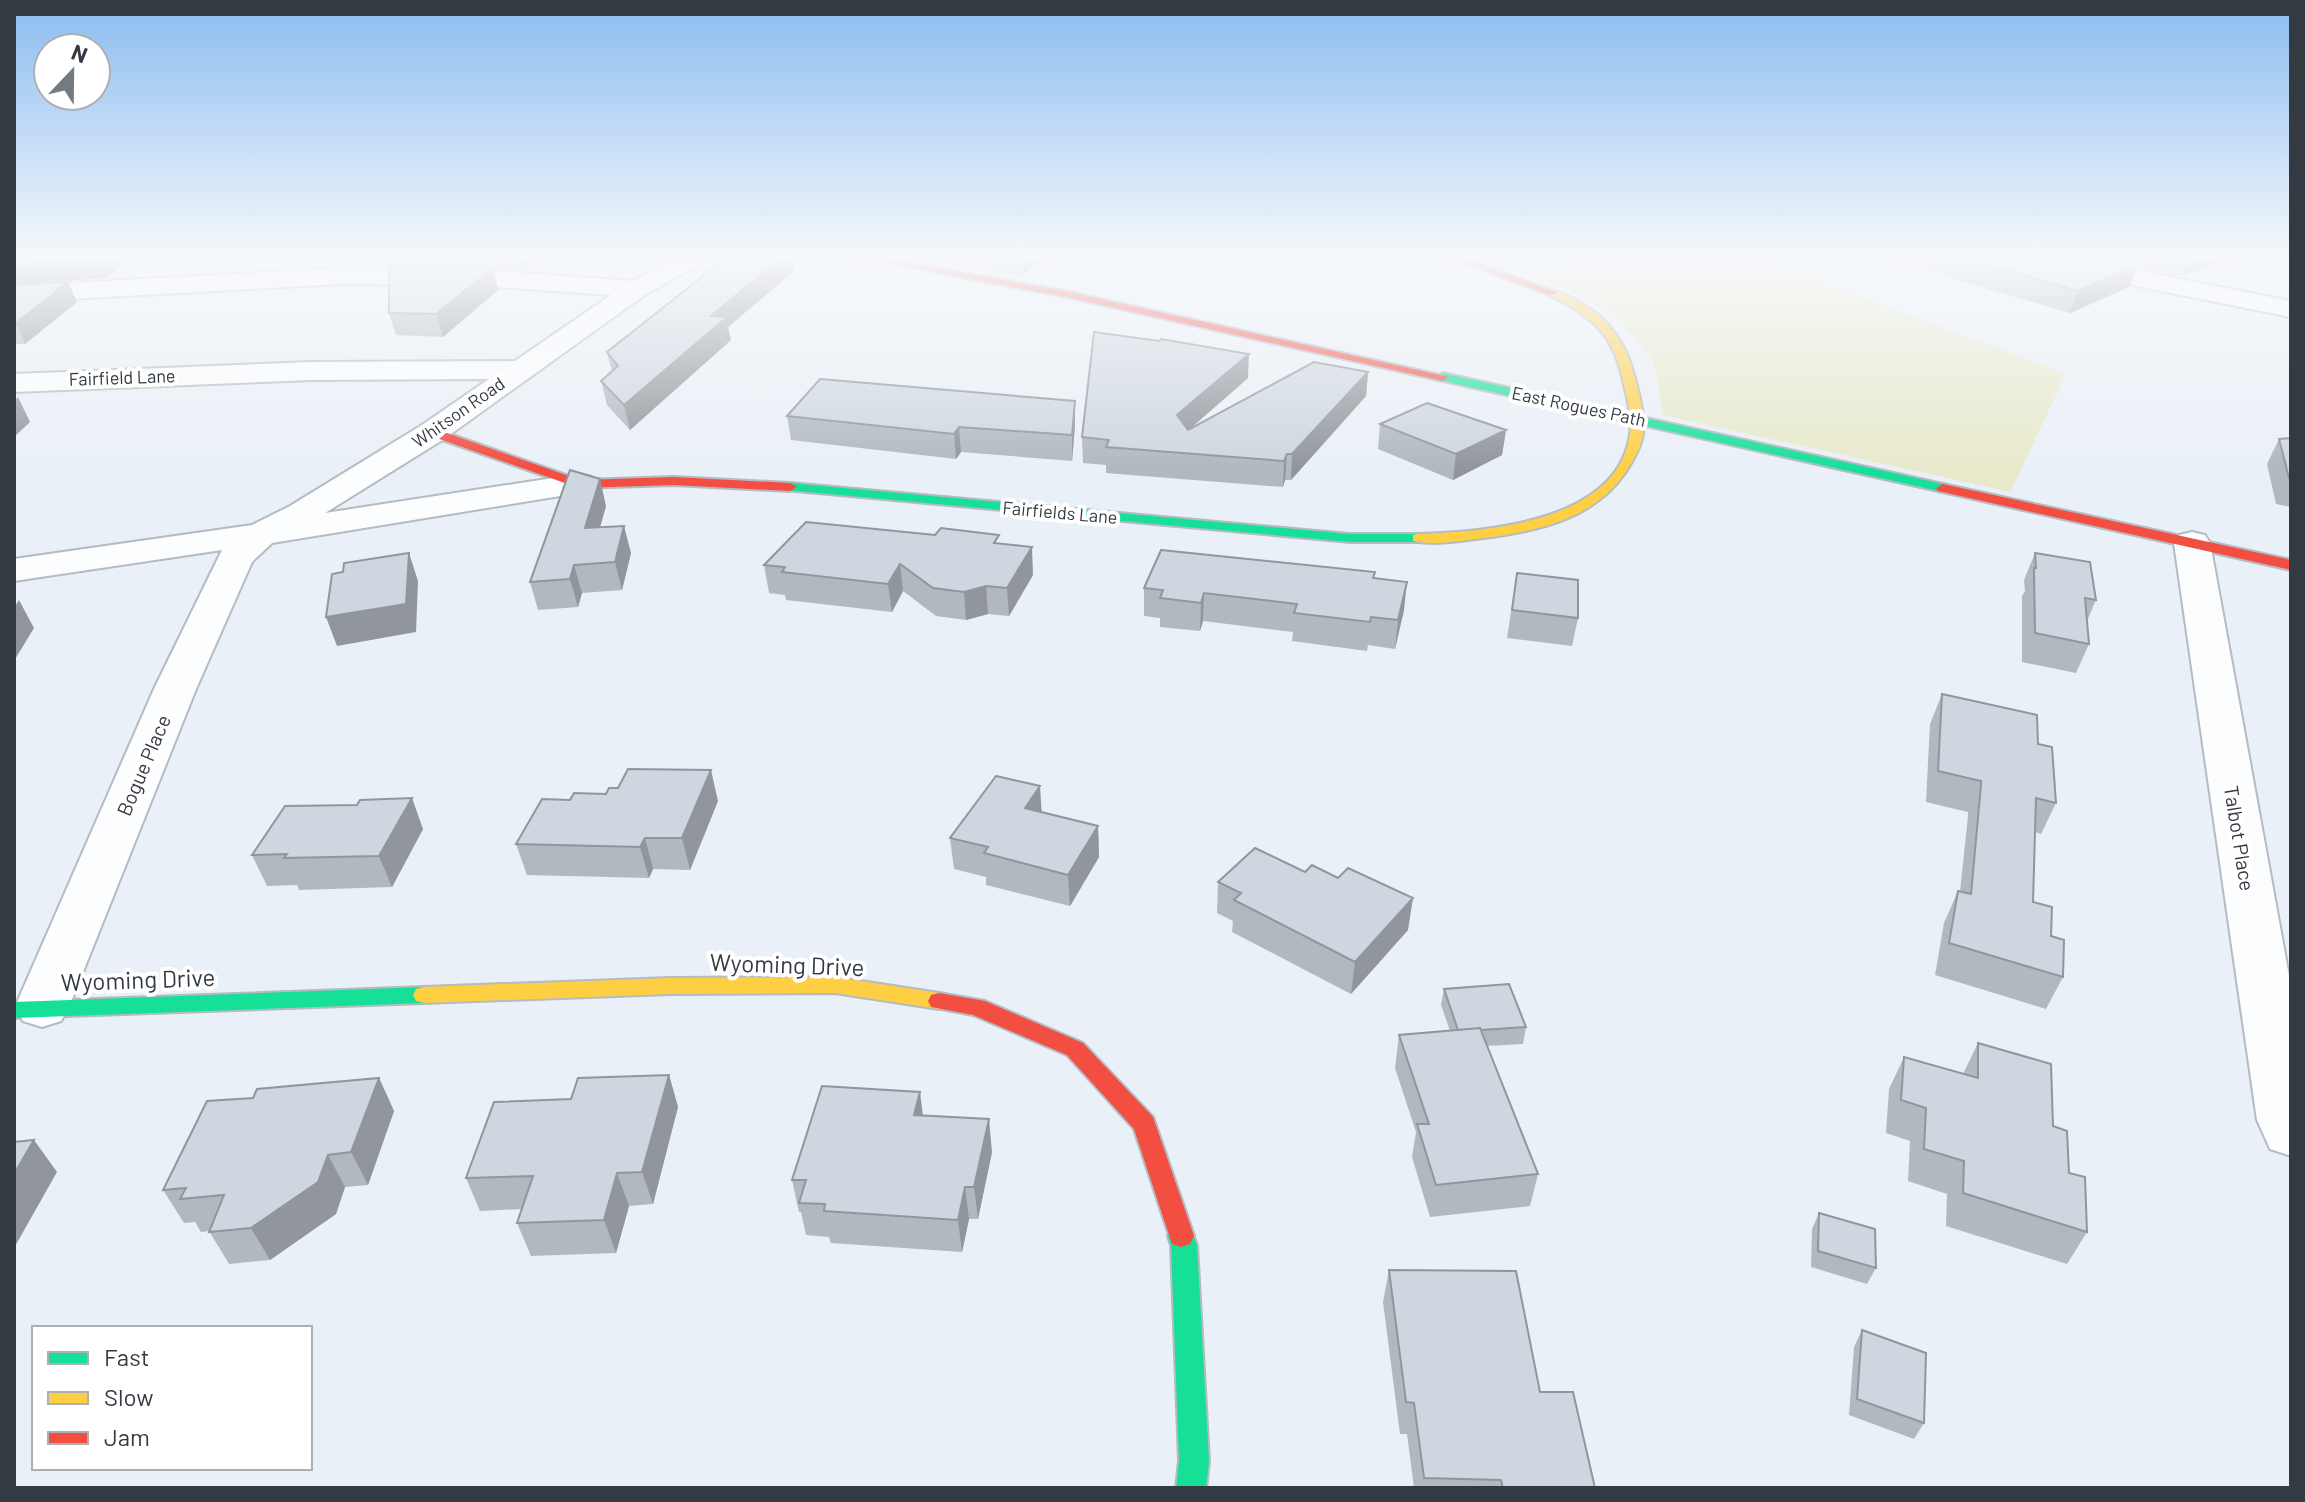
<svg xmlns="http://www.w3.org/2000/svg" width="2305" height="1502" font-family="Barlow,sans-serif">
	<rect width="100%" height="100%" fill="#eaf0f7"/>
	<path fill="#e8e9cb" d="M 1585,258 L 1759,258 L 2066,374 L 2010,492 L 1663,415 C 1660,398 1659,373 1651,359 C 1625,314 1573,292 1528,273 Z"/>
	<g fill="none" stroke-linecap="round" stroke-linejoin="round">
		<defs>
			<path id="street" d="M 674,258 L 705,258 L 702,263 L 646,294 L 444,439 L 325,513 L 579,474 L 591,477 L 596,484 L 591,491 L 272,543 L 252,562 L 196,689 L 69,1007 L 61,1021 L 42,1027 L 23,1021 L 15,1007 L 154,689 L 222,550 L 14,581 L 14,559 L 252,525 L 290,506 L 422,425 L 489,379 L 311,380 L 14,392 L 14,374 L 311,362 L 515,361 L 611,295 L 469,285 L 340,284 L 14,302 L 14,286 L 340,268 L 469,269 L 633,281 Z
				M 2057,258 L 2097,258 L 2145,272 L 2291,301 L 2291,317 L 2141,287 L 2060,263 Z
				M 2192,532 L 2205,535 L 2210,543 L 2291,987 L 2291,1156 L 2270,1149 L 2257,1120 L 2174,543 L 2179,535 Z"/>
			<path id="fast" d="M 1443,373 L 1943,484 L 1950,488 L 1943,492 L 1439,380 L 1437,377 Z
				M 790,483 L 1350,534 L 1418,534 L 1425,538 L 1418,542 L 1350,542 L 785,490 L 785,484 Z
				M 424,987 L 432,989 L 435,995 L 432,1001 L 424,1003 L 14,1018 L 14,1002 Z
				M 1181,1225 L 1190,1228 L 1197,1245 L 1209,1461 L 1206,1488 L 1176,1488 L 1179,1461 L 1171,1245 L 1168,1236 L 1172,1228 Z"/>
			<path id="slow" d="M 1553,290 C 1591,302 1621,330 1632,368 C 1638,388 1645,413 1643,434 C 1641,448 1633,461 1625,473 C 1595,517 1542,530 1492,537 C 1467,540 1437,546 1413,541 L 1413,535 L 1418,534 C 1486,532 1618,522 1630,434 C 1632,418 1628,400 1624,385 C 1614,335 1594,317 1549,295 L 1549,291 Z
				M 835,977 L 939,993 L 947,995 L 950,1001 L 947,1007 L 939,1009 L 835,993 L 670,994 L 424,1003 L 416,1001 L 413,995 L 416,989 L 424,987 L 670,978 Z"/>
			<path id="jam" d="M 859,258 L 883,258 L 1066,291 L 1449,377 L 1443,381 L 1066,297 Z
				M 1450,258 L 1466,258 L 1558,293 L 1549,295 Z
				M 433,428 L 580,480 L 674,477 L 790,483 L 797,487 L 790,491 L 674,485 L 579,488 L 428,435 L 428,429 Z
				M 1943,484 L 2291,560 L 2291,570 L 1938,491 L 1936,488 Z
				M 939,993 L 985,1001 L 1083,1043 L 1153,1117 L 1194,1236 L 1190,1244 L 1181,1247 L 1172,1244 L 1134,1129 L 1067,1055 L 973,1015 L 931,1007 L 928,1001 L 931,995 Z"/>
		</defs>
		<use href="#street" stroke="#b5bbc2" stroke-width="4"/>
		<use href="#fast" stroke="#b5bbc2" stroke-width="4"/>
		<use href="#slow" stroke="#b5bbc2" stroke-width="4"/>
		<use href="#jam" stroke="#b5bbc2" stroke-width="4"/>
		<use href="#street" fill="#fcfdfe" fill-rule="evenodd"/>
		<use href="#fast" fill="#16e098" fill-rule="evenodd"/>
		<use href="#slow" fill="#ffcf43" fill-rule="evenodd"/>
		<use href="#jam" fill="#f24e42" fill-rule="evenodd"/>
	</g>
	<path fill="#b1b8c0" d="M 394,258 L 537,258 L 523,270 L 493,269 L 498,290 L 443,337 L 396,335 L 389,313 L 456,268 L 396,265 Z
		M 726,258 L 792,258 L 794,271 L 728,327 L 731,340 L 630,430 L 607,405 L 601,381 L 612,372 L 607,352 Z
		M 951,258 L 1046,258 L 1023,275 L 964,265 Z
		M 1898,258 L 2232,258 L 2182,276 L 2138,265 L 2129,287 L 2070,313 L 1958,280 Z
		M 14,285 L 77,302 L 25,344 L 14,344 Z
		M 1159,341 L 1248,378 L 1190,429 L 1368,372 L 1366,396 L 1291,480 L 1285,480 L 1283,487 L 1106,473 L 1106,465 L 1083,463 L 1082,437 Z
		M 1075,401 L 1075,426 L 1072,461 L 961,452 L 956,459 L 791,440 L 787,416 Z
		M 1380,424 L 1506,430 L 1502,455 L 1453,480 L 1378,449 Z
		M 2291,438 L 2291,507 L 2276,504 L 2267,464 L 2279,439 Z
		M 606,506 L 600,527 L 631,553 L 622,590 L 582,593 L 578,607 L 538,610 L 530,582 Z
		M 1000,543 L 1033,575 L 1009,616 L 988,614 L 966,620 L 936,616 L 903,591 L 892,612 L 786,600 L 785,595 L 769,593 L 764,565 Z
		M 2035,553 L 2096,600 L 2087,621 L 2089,644 L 2076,673 L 2022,662 L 2022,596 L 2025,591 L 2024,580 Z
		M 1375,572 L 1374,578 L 1404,610 L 1395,649 L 1368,645 L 1367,651 L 1292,641 L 1293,632 L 1203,621 L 1200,631 L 1160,627 L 1160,618 L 1144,616 L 1144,588 Z
		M 1517,573 L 1578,618 L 1572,646 L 1507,638 Z
		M 1942,694 L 2038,744 L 2056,803 L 2041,834 L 2035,832 L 2033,902 L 2051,936 L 2063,977 L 2046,1009 L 1935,975 L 1944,923 L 1958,891 L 1960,892 L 1968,816 L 1968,812 L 1926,802 L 1930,724 Z
		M 718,801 L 690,870 L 653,869 L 649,878 L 527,875 L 516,844 Z
		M 1042,812 L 1098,826 L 1099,857 L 1070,906 L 986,885 L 986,877 L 954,869 L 950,838 Z
		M 423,829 L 392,887 L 299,890 L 297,885 L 267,886 L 252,855 Z
		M 1218,882 L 1408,930 L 1351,994 L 1232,932 L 1233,921 L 1217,913 Z
		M 1444,989 L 1526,1027 L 1523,1044 L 1487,1046 L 1538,1174 L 1530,1206 L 1430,1217 L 1412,1157 L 1416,1132 L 1395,1068 L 1399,1035 L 1450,1031 L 1441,1005 Z
		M 1978,1043 L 2053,1126 L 2087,1232 L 2067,1264 L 1946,1226 L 1947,1194 L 1908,1181 L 1910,1141 L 1886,1133 L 1889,1089 L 1904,1057 L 1963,1074 Z
		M 669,1075 L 678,1107 L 653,1204 L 629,1206 L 616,1253 L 531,1256 L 517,1223 L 522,1209 L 480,1211 L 466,1178 L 571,1099 Z
		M 379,1078 L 394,1111 L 368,1185 L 345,1187 L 336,1214 L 270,1260 L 229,1264 L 209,1231 L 201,1232 L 195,1222 L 184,1223 L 163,1190 L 253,1098 Z
		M 923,1116 L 992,1152 L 978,1219 L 969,1219 L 962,1252 L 831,1243 L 829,1237 L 806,1235 L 801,1212 L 799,1212 L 792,1180 Z
		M 1819,1213 L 1876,1268 L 1867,1284 L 1811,1267 L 1812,1229 Z
		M 1389,1270 L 1540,1392 L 1595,1488 L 1414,1488 L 1407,1434 L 1400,1434 L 1383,1302 Z
		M 1862,1330 L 1924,1423 L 1914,1439 L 1849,1415 L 1854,1347 Z"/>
	<path fill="#90969c" d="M 98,258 L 130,258 L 106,278 L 14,284 L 14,264 Z
		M 520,258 L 537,258 L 523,270 Z
		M 781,258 L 792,258 L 794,271 L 728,327 L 731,340 L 630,430 L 624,405 L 711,316 Z
		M 1023,258 L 1046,258 L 1023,275 Z
		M 2190,258 L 2232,258 L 2182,276 Z
		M 2138,265 L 2129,287 L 2070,313 L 2078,291 Z
		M 493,268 L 498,290 L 443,337 L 436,314 Z
		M 68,282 L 77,302 L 25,344 L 16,323 Z
		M 1249,354 L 1248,378 L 1177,440 L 1177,415 Z
		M 1368,372 L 1366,396 L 1291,480 L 1292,454 Z
		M 18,397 L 30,422 L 14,437 L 14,401 Z
		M 1075,401 L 1075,426 L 1072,461 L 1072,435 Z
		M 959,427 L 961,452 L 956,459 L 954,434 Z
		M 1506,430 L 1502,455 L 1453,480 L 1456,454 Z
		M 1287,454 L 1285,480 L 1283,487 L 1284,461 Z
		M 600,479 L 606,506 L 592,556 L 585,528 Z
		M 624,526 L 631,553 L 622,590 L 615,562 Z
		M 1032,547 L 1033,575 L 1009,616 L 1007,588 Z
		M 409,553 L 418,581 L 416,632 L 337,646 L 326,617 Z
		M 900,564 L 903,591 L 892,612 L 888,584 Z
		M 574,565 L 582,593 L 578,607 L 570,579 Z
		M 1407,582 L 1404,610 L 1395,649 L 1398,620 Z
		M 986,586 L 988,614 L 966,620 L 964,592 Z
		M 1204,593 L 1203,621 L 1200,631 L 1201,603 Z
		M 19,600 L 34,628 L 14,661 L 14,608 Z
		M 711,770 L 718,801 L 690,870 L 682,838 Z
		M 1040,786 L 1042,817 L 1025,808 Z
		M 412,798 L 423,829 L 392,887 L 379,856 Z
		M 1098,826 L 1099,857 L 1070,906 L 1068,875 Z
		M 645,838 L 653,869 L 649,878 L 640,847 Z
		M 1413,898 L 1408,930 L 1351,994 L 1355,962 Z
		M 669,1075 L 678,1107 L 653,1204 L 642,1172 Z
		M 379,1078 L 394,1111 L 368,1185 L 351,1152 Z
		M 920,1092 L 924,1124 L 914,1115 Z
		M 989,1119 L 992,1152 L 978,1219 L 974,1187 Z
		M 34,1140 L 57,1172 L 14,1248 L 14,1174 Z
		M 328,1155 L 345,1187 L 336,1214 L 270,1260 L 251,1228 Z
		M 617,1173 L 629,1206 L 616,1253 L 604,1220 Z
		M 965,1187 L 969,1219 L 962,1252 L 958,1220 Z"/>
	<path fill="#ced6df" stroke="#90969c" stroke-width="2" d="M 14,258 L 98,258 L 14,264 Z
		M 726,258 L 781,258 L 711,316 L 727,317 L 624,405 L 601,381 L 618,366 L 607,352 Z
		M 1963,258 L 2114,258 L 2138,265 L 2078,291 Z
		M 389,266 L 493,268 L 436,314 L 389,313 Z
		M 68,282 L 16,323 L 14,323 L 14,285 Z
		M 1094,332 L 1159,341 L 1161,339 L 1249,354 L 1177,415 L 1188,430 L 1314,362 L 1368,372 L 1292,454 L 1287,454 L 1284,461 L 1106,447 L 1109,440 L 1082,437 Z
		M 820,379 L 1075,401 L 1072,435 L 959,427 L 954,434 L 787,416 Z
		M 1427,403 L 1506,430 L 1456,454 L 1380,424 Z
		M 2291,438 L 2291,479 L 2289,478 L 2279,439 Z
		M 570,470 L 600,479 L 585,528 L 624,526 L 615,562 L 574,565 L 570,579 L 530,582 Z
		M 806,522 L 935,535 L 941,528 L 999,535 L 994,543 L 1032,547 L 1007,588 L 986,586 L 964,592 L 933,588 L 900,564 L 888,584 L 782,572 L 785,567 L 764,565 Z
		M 1161,550 L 1375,572 L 1373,578 L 1407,582 L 1398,620 L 1371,617 L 1370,622 L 1294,613 L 1297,604 L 1204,593 L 1201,603 L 1160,598 L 1163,590 L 1144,588 Z
		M 409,553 L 406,604 L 326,617 L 332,574 L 343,572 L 344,563 Z
		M 2035,553 L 2090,562 L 2096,600 L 2085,598 L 2089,644 L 2035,633 L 2034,568 L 2036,568 Z
		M 1517,573 L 1578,580 L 1578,618 L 1512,610 Z
		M 1942,694 L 2037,715 L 2038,744 L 2052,747 L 2056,803 L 2036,798 L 2033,902 L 2052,907 L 2051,936 L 2064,940 L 2063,977 L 1949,943 L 1958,891 L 1971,894 L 1981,785 L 1981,781 L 1938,771 Z
		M 628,769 L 711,770 L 682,838 L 645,838 L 640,847 L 516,844 L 542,799 L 570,800 L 574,793 L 606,794 L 609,788 L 618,788 Z
		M 996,776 L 1040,786 L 1025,808 L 1098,826 L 1068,875 L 984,853 L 988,847 L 950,838 Z
		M 412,798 L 379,856 L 284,858 L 287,854 L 252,855 L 285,806 L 357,805 L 360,800 Z
		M 1255,848 L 1305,872 L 1312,865 L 1338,878 L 1348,868 L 1413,898 L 1355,962 L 1234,900 L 1241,893 L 1218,882 Z
		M 1509,984 L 1526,1027 L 1481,1030 L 1480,1028 L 1458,1030 L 1444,989 Z
		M 1480,1028 L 1538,1174 L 1436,1185 L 1417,1124 L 1429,1124 L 1399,1035 Z
		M 1978,1043 L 2051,1064 L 2053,1126 L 2067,1131 L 2069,1173 L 2085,1177 L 2087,1232 L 1963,1193 L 1964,1161 L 1924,1149 L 1926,1108 L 1901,1100 L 1904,1057 L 1978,1078 Z
		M 669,1075 L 642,1172 L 617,1173 L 604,1220 L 517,1223 L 533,1176 L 466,1178 L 494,1102 L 571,1099 L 578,1078 Z
		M 379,1078 L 351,1152 L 328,1155 L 318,1182 L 251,1228 L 209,1232 L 224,1195 L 180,1199 L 186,1188 L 163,1190 L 207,1101 L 253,1098 L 257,1089 Z
		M 822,1086 L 920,1092 L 914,1115 L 989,1119 L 974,1187 L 965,1187 L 958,1220 L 824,1211 L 825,1204 L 799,1203 L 806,1180 L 792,1180 Z
		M 34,1140 L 14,1174 L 14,1142 Z
		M 1819,1213 L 1875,1229 L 1876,1268 L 1818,1251 Z
		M 1389,1270 L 1516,1271 L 1540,1392 L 1573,1392 L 1595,1488 L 1503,1488 L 1501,1480 L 1424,1478 L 1414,1403 L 1406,1402 Z
		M 1862,1330 L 1926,1353 L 1924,1423 L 1857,1399 Z"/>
	<linearGradient id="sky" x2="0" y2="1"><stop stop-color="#8abcf0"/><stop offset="0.55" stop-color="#f6f8fb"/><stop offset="1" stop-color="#f6f8fb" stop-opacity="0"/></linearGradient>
	<rect width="2305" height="469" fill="url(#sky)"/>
	<g text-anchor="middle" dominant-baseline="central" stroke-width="8" stroke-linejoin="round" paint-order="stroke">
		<g font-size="18" fill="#333a42" stroke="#fff">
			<text transform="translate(122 377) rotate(-2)">Fairfield Lane</text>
			<text transform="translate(1579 406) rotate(12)">East Rogues Path</text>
			<text transform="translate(458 412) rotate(-35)">Whitson Road</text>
			<text transform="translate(1060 512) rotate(5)">Fairfields Lane</text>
		</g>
		<g font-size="20" fill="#333a42" stroke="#fff">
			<text transform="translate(143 765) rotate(-67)">Bogue Place</text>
			<text transform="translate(2240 838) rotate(81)">Talbot Place</text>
		</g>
		<g font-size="24" fill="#333a42" stroke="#fff">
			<text transform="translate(787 964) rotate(2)">Wyoming Drive</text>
			<text transform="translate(138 979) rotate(-2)">Wyoming Drive</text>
		</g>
	</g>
	<rect width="2305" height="1502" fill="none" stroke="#333a42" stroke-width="32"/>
	<rect x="32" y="1326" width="280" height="144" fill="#ffffff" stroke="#adb0b3" stroke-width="2"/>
	<rect x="48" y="1352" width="40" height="12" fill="#16e098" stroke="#adb0b3" stroke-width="2"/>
	<text x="104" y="1366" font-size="24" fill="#333a42">Fast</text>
	<rect x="48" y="1392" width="40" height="12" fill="#ffcf43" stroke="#adb0b3" stroke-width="2"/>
	<text x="104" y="1406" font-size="24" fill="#333a42">Slow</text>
	<rect x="48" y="1432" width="40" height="12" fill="#f24e42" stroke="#adb0b3" stroke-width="2"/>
	<text x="104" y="1446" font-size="24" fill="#333a42">Jam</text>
	<g transform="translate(72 72) rotate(22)"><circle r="38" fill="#ffffff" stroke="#adb0b3" stroke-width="2"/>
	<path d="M0-6L14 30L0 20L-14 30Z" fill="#737a81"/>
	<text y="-12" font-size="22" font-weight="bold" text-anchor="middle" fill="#333a42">N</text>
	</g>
</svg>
